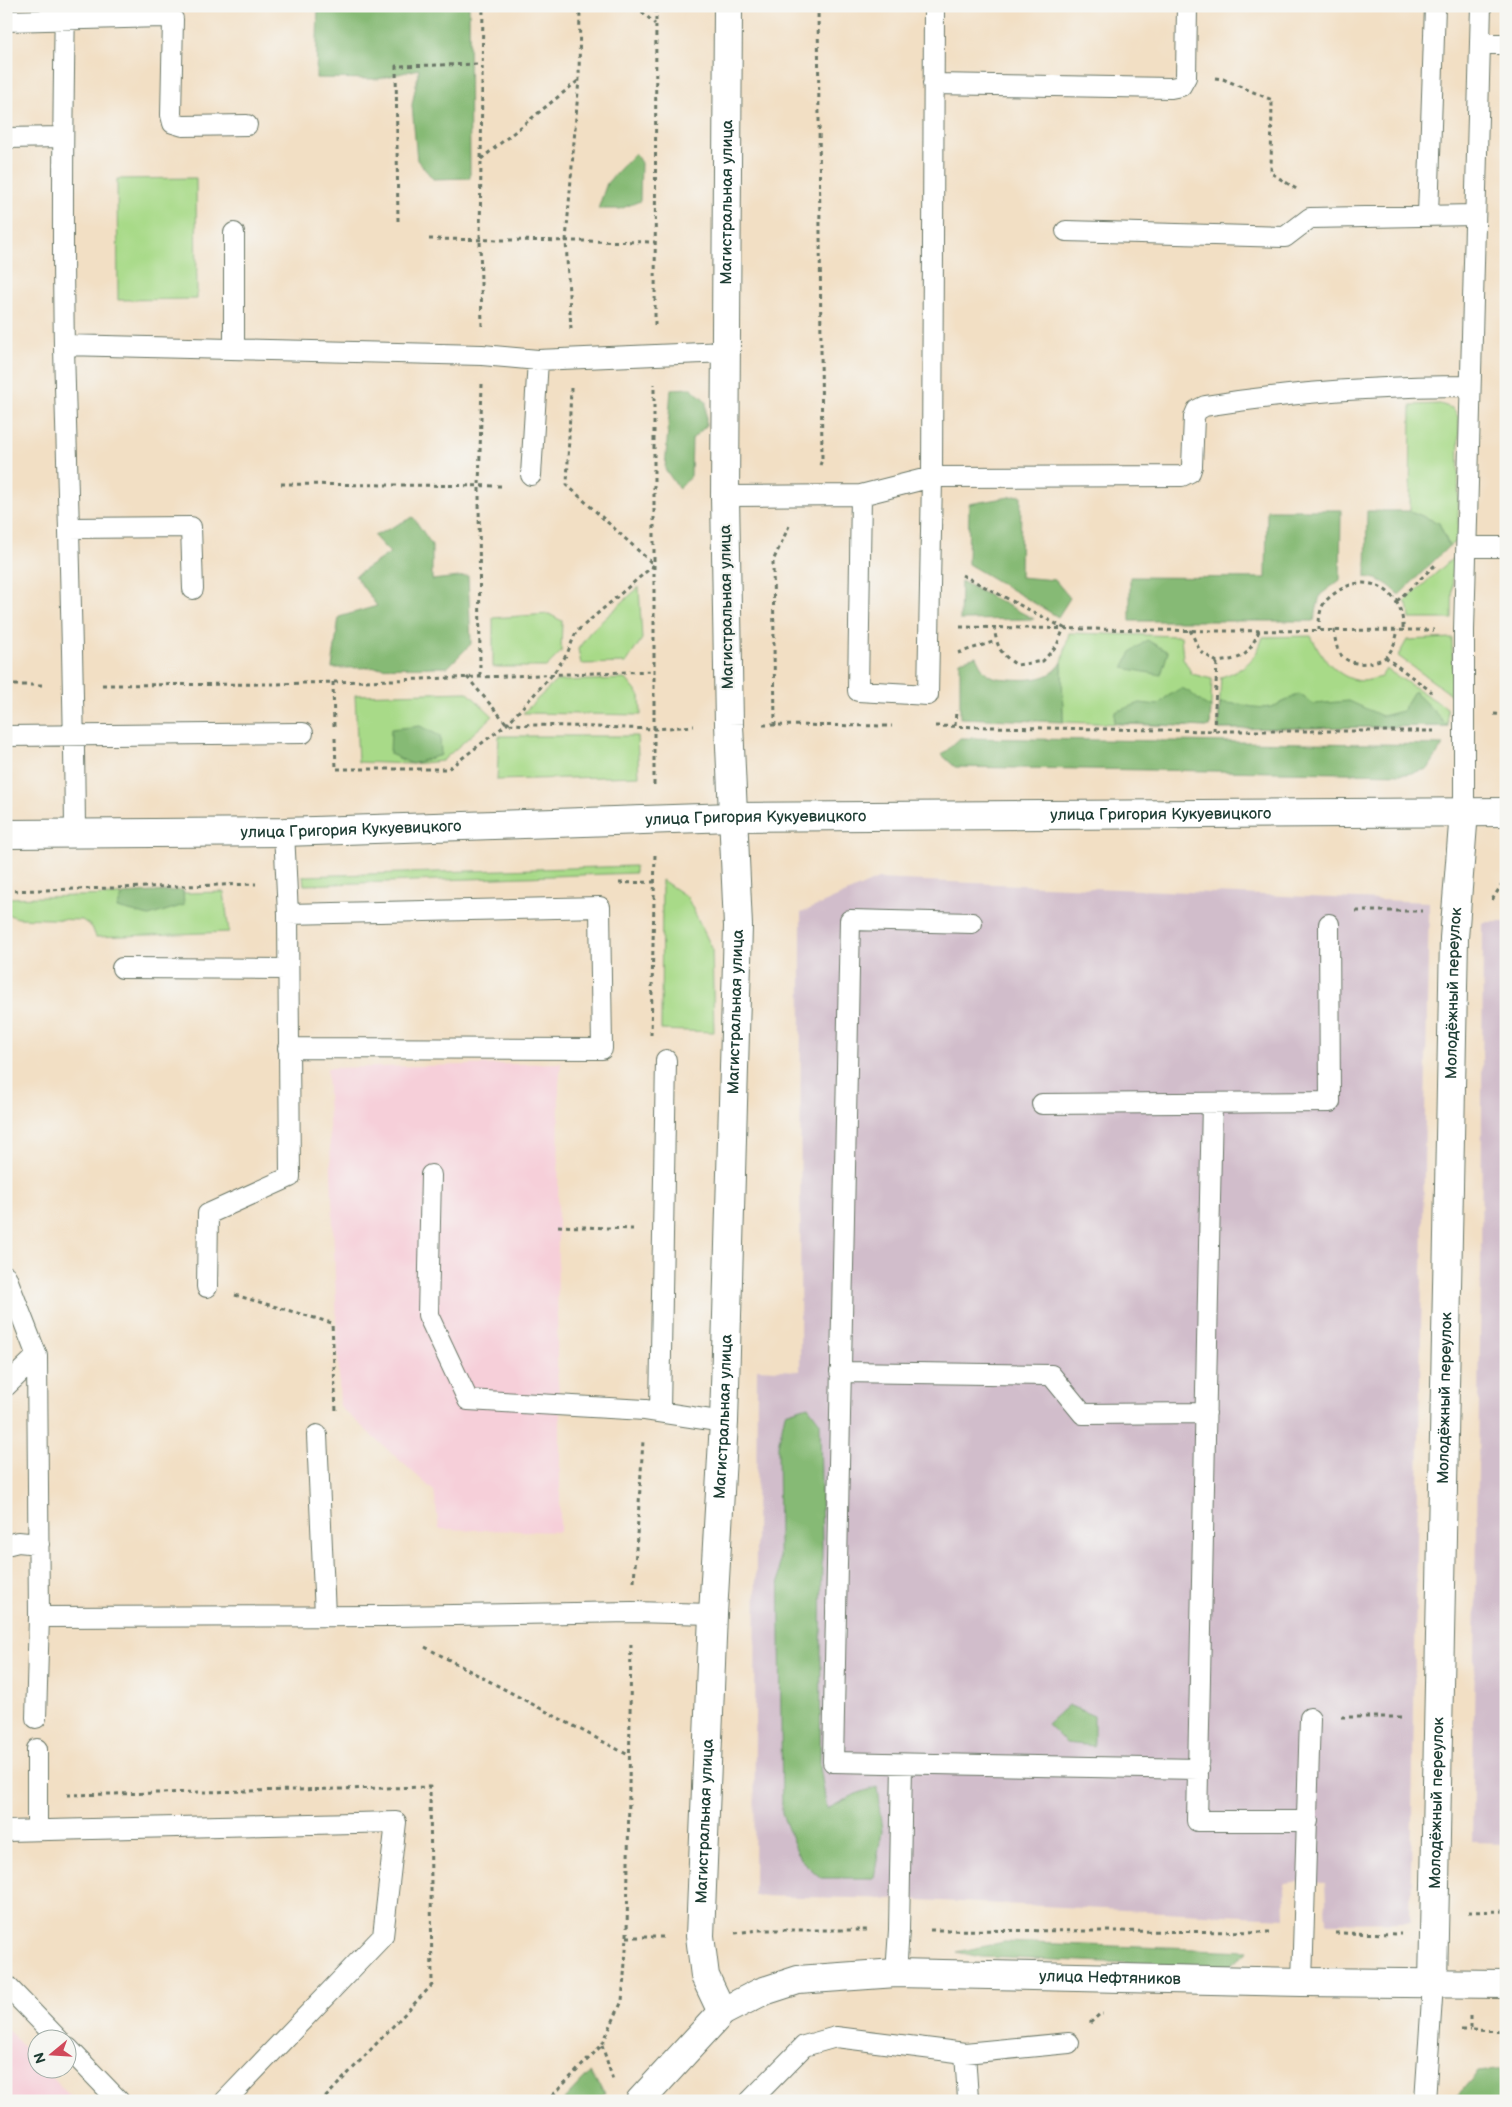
<svg xmlns="http://www.w3.org/2000/svg" width="1512" height="2107" font-family="'Balsamiq Sans',sans-serif">
	<rect width="100%" height="100%" fill="#f6f6f2"/>
	<filter id="ink" filterUnits="userSpaceOnUse"><feTurbulence type="fractalNoise" baseFrequency=".02" numOctaves="2"/><feDisplacementMap in="SourceGraphic" scale="10" xChannelSelector="R" yChannelSelector="G"/><feConvolveMatrix kernelMatrix="1 2 1 2 8 2 1 2 1" color-interpolation-filters="sRGB"/></filter>
	<filter id="wash" filterUnits="userSpaceOnUse"><feTurbulence type="fractalNoise" baseFrequency=".0096" numOctaves="4" result="noise"/><feDisplacementMap in="SourceGraphic" scale="20" xChannelSelector="R" yChannelSelector="G"/><feGaussianBlur stdDeviation="1.12" result="paint"/><feColorMatrix in="noise" values="0 0 0 0 0 0 0 0 0 0 0 0 0 0 0 0 0 1.4 0 .05"/><feComposite in="paint" operator="in"/></filter>
	<g filter="url(#wash)">
		<rect width="100%" height="100%" fill="#f2dfc4"/>
		<path fill="#f6cfd9" d="M 561,1063 L 559,1084 L 557,1371 L 560,1404 L 560,1532 L 439,1529 L 434,1491 L 340,1407 L 327,1068 Z
			M 6,2028 L 37,2061 L 38,2070 L 45,2070 L 75,2101 L 6,2101 Z"/>
		<path fill="#d1bdcb" d="M 878,879 L 1429,902 L 1410,1922 L 1327,1923 L 1325,1883 L 1304,1882 L 1284,1884 L 1285,1918 L 900,1899 L 754,1896 L 757,1369 L 800,1371 L 801,913 Z
			M 1483,922 L 1506,922 L 1506,1843 L 1472,1842 L 1481,1277 Z"/>
		<path fill="#a8da88" stroke="#648c5e" d="M 196,178 L 197,299 L 118,300 L 117,179 Z
			M 1440,404 L 1452,408 L 1459,418 L 1458,540 L 1449,546 L 1439,523 L 1410,511 L 1411,405 Z
			M 1453,558 L 1452,619 L 1410,619 L 1409,609 L 1405,601 Z
			M 639,587 L 642,639 L 626,663 L 581,664 L 578,649 L 590,632 Z
			M 549,614 L 562,621 L 561,652 L 546,667 L 493,667 L 493,618 Z
			M 1069,633 L 1181,636 L 1183,658 L 1192,674 L 1212,679 L 1210,727 L 1063,722 L 1062,662 Z
			M 1311,636 C 1321,656 1337,679 1362,681 C 1368,681 1375,678 1381,677 L 1386,669 L 1447,708 L 1448,726 L 1218,729 L 1221,677 C 1245,669 1255,661 1263,637 Z
			M 1452,638 L 1453,696 L 1398,656 L 1407,640 Z
			M 626,679 L 640,696 L 641,715 L 523,713 L 556,681 Z
			M 467,692 L 493,716 L 442,761 L 412,764 L 358,762 L 355,695 Z
			M 499,736 L 637,736 L 639,776 L 497,780 Z
			M 635,866 L 635,873 L 304,885 L 303,876 Z
			M 662,880 L 687,897 L 712,948 L 714,1032 L 661,1030 Z
			M 224,892 L 229,932 L 96,937 L 92,927 L 82,920 L 18,918 L 6,914 L 6,898 Z"/>
		<path fill="#86ba74" stroke="#527c54" d="M 318,6 L 469,6 L 470,178 L 433,179 L 417,160 L 412,105 L 419,69 L 378,79 L 316,78 Z
			M 635,153 L 641,163 L 640,201 L 620,209 L 598,209 L 607,183 Z
			M 691,388 L 706,401 L 706,426 L 692,439 L 691,476 L 679,489 L 665,469 L 671,389 Z
			M 1021,495 L 1020,577 L 1055,580 L 1070,598 L 1058,617 L 968,564 L 969,504 Z
			M 1267,510 L 1341,510 L 1340,580 L 1320,595 L 1314,621 L 1130,621 L 1130,577 L 1266,578 Z
			M 1367,511 L 1410,511 L 1439,523 L 1449,546 L 1399,595 C 1389,584 1381,579 1366,577 Z
			M 413,517 L 432,545 L 432,580 L 468,576 L 471,644 L 448,667 L 332,668 L 339,617 L 377,606 L 355,576 L 390,553 L 374,536 Z
			M 961,581 L 1034,619 L 960,620 Z
			M 1147,640 L 1168,652 L 1161,675 L 1123,668 L 1131,652 Z
			M 976,656 C 979,663 984,674 993,677 C 997,679 1004,678 1009,679 C 1028,680 1051,681 1062,662 L 1063,722 L 960,718 L 960,661 Z
			M 1181,688 C 1194,692 1198,703 1211,707 L 1210,727 L 1114,723 L 1115,712 L 1140,703 L 1158,705 L 1165,698 Z
			M 1414,691 L 1448,726 L 1218,729 L 1220,703 C 1236,702 1256,710 1271,707 C 1281,704 1290,698 1299,694 L 1314,704 L 1349,701 L 1382,716 L 1402,711 Z
			M 420,726 L 440,736 L 441,755 L 412,764 L 390,754 L 391,729 Z
			M 960,738 L 1443,745 L 1428,769 L 1407,774 L 955,767 L 942,755 Z
			M 183,890 L 184,905 L 149,916 L 117,908 L 123,894 Z
			M 808,1406 L 820,1422 L 822,1546 L 820,1767 L 827,1809 L 856,1794 L 877,1787 L 882,1831 L 874,1878 L 821,1878 L 800,1859 L 782,1814 L 778,1446 L 785,1413 Z
			M 1068,1705 L 1094,1716 L 1094,1746 L 1066,1743 L 1047,1724 Z
			M 1004,1942 L 1249,1951 L 1229,1967 L 981,1957 L 957,1952 Z
			M 1506,2069 L 1506,2101 L 1457,2101 L 1456,2097 L 1478,2072 Z
			M 590,2073 L 605,2093 L 597,2101 L 563,2101 Z"/>
	</g>
	<g filter="url(#ink)">
		<g fill="none" stroke-linecap="round" stroke-linejoin="round">
			<defs>
				<path id="lane" d="M 65,6 C 63,120 62,233 64,347 C 68,509 74,671 75,833
					M 6,21 L 163,17 L 173,19 L 171,115 L 173,123 L 183,126 L 247,125
					M 1480,44 L 1506,44
					M 933,84 L 1171,88 L 1181,86 L 1186,77 L 1187,6
					M 6,138 L 62,137
					M 1428,215 L 1435,6
					M 1066,231 L 1285,237 L 1310,218 L 1475,215
					M 64,345 L 482,355 L 538,360 L 726,352
					M 234,348 L 234,233
					M 531,475 L 538,360
					M 861,495 L 858,691 L 928,695 L 932,477 L 1182,476 L 1190,472 L 1192,466 L 1194,417 L 1197,410 L 1205,406 C 1292,392 1381,386 1470,386
					M 725,496 L 861,495 L 932,477 L 934,6
					M 69,528 L 191,527 L 193,589
					M 1467,547 L 1506,547
					M 6,736 L 303,733
					M 1464,812 L 1464,630 L 1481,6
					M 288,914 L 600,907 L 602,1049 L 288,1048
					M 972,923 L 850,920 L 833,1762 L 1199,1769
					M 122,968 L 288,969
					M 1212,1103 L 1197,1821 L 1308,1821
					M 1042,1104 L 1330,1102 L 1329,924
					M 431,1175 L 428,1315 L 468,1400 L 645,1410 L 724,1422
					M 6,1276 L 37,1356 L 39,1617 L 36,1718
					M 207,1287 L 208,1214 L 290,1177 L 288,914 L 284,832
					M 840,1372 L 1051,1375 L 1083,1414 L 1206,1413
					M 6,1386 L 37,1356
					M 660,1411 L 666,1060
					M 317,1435 L 325,1615
					M 6,1545 L 18,1542 L 39,1544
					M 39,1617 L 392,1616 L 632,1612 L 713,1614
					M 37,1749 L 37,1830
					M 6,1831 L 396,1822 L 383,1936 L 225,2101
					M 896,1973 L 899,1930 L 902,1764
					M 1302,1982 L 1310,1718
					M 6,1985 L 59,2040
					M 68,2048 L 119,2101
					M 965,2053 L 968,2099 L 971,2101
					M 750,2101 L 804,2046 L 836,2037 L 965,2053 L 1069,2043
					M 1425,2101 L 1433,1984"/>
				<g id="street">
					<path id="s1" d="M 1433,1984 L 1454,938 L 1464,812"/>
				</g>
				<g id="secondary">
					<path id="s2" d="M 6,834 L 284,832 L 732,817 L 1506,812"/>
					<path id="s3" d="M 722,2012 L 705,1976 L 700,1936 L 713,1614 L 724,1422 L 738,926 L 729,724 L 725,496 L 728,6"/>
					<path id="s4" d="M 640,2101 L 722,2012 L 761,1992 L 798,1980 L 896,1973 L 1302,1982 L 1506,1984"/>
				</g>
			</defs>
			<use href="#lane" stroke="#697666" stroke-width="22"/>
			<use href="#street" stroke="#697666" stroke-width="30"/>
			<use href="#secondary" stroke="#697666" stroke-width="30"/>
			<path stroke="#697666" stroke-width="3" stroke-dasharray="4 4" stroke-linecap="butt" d="M 636,6 L 655,24
				M 818,6 L 822,460 L 820,465
				M 1215,78 L 1223,79 L 1272,100 L 1271,173 L 1298,190
				M 481,159 L 579,80
				M 398,221 L 396,66 L 482,64
				M 429,239 L 655,242
				M 655,325 L 656,6
				M 482,326 L 480,240 L 483,6
				M 571,329 L 566,241 L 579,79 L 580,6
				M 281,484 L 504,486
				M 962,575 L 1064,628 L 1057,645 L 1043,661 L 1017,665 C 1000,654 997,647 994,627
				M 1397,601 L 1435,565
				M 960,627 L 1218,631 L 1434,630
				M 1190,630 L 1200,651 L 1217,662 C 1245,658 1247,657 1259,631
				M 1319,630 C 1319,622 1319,614 1322,607 C 1325,600 1332,595 1338,591 C 1370,570 1405,593 1403,630
				M 1334,630 C 1335,638 1336,650 1342,656 C 1352,667 1373,664 1384,658 C 1393,652 1396,639 1398,630
				M 958,653 L 996,641
				M 1385,657 L 1432,692
				M 480,676 L 479,487 L 482,384
				M 467,677 L 507,724 L 655,729 L 694,726
				M 333,682 L 334,726
				M 6,685 L 43,685
				M 102,685 L 276,684 L 655,671
				M 1494,714 L 1506,715
				M 763,725 L 892,726
				M 775,726 L 773,561 L 789,526
				M 935,726 L 1214,731 L 1434,731
				M 955,726 L 956,710
				M 1214,731 L 1217,662
				M 335,738 L 336,769 L 448,769 L 507,724 L 552,675 L 567,654 L 576,632 L 654,565 L 567,485 L 571,388
				M 654,785 L 654,384
				M 619,883 L 655,882
				M 6,891 L 256,884
				M 1492,900 L 1506,878
				M 1356,911 L 1422,911
				M 651,1035 L 655,854
				M 558,1226 L 633,1229
				M 235,1295 L 332,1323 L 336,1411
				M 634,1582 L 643,1441
				M 425,1647 L 630,1756
				M 1341,1717 L 1405,1717
				M 67,1795 L 430,1787 L 432,1985 L 322,2101
				M 1468,1912 L 1506,1911
				M 930,1930 L 1273,1932
				M 735,1933 L 758,1930 L 868,1930
				M 1335,1933 L 1401,1934
				M 627,1937 L 666,1937
				M 1470,2016 L 1470,2030 L 1506,2031
				M 1090,2023 L 1100,2014 L 1103,2014
				M 1461,2030 L 1470,2030
				M 602,2045 L 613,2080
				M 547,2101 L 602,2045 L 622,2001 L 627,1937 L 631,1641"/>
			<use href="#lane" stroke="#fff" stroke-width="20"/>
			<use href="#street" stroke="#fff" stroke-width="28"/>
			<use href="#secondary" stroke="#fff" stroke-width="28"/>
		</g>
	</g>
	<g text-anchor="middle" dominant-baseline="central" stroke-width="4.5" stroke-linejoin="round" paint-order="stroke">
		<g font-size="16" fill="#1f3d34" stroke="#f6f6f2">
			<text stroke="none"><textPath href="#s3" startOffset="1815">Магистральная улица</textPath></text>
			<text transform="translate(727 607) rotate(-91)">Магистральная улица</text>
			<text stroke="none"><textPath href="#s2" startOffset="1155">улица Григория Кукуевицкого</textPath></text>
			<text stroke="none"><textPath href="#s2" startOffset="750">улица Григория Кукуевицкого</textPath></text>
			<text stroke="none"><textPath href="#s2" startOffset="345">улица Григория Кукуевицкого</textPath></text>
			<text stroke="none"><textPath href="#s1" startOffset="991">Молодёжный переулок</textPath></text>
			<text stroke="none"><textPath href="#s3" startOffset="1005">Магистральная улица</textPath></text>
			<text stroke="none"><textPath href="#s1" startOffset="586">Молодёжный переулок</textPath></text>
			<text stroke="none"><textPath href="#s3" startOffset="600">Магистральная улица</textPath></text>
			<text stroke="none"><textPath href="#s1" startOffset="181">Молодёжный переулок</textPath></text>
			<text stroke="none"><textPath href="#s3" startOffset="195">Магистральная улица</textPath></text>
			<text stroke="none"><textPath href="#s4" startOffset="516">улица Нефтяников</textPath></text>
		</g>
	</g>
	<rect width="1512" height="2107" fill="none" stroke="#f6f6f2" stroke-width="25"/>
	<g transform="translate(52 2054) rotate(252)"><circle r="24" fill="#f6f6f2" stroke="#a0aca6"/>
	<path d="M0-4L9 19L0 12L-9 19Z" fill="#d1495b"/>
	<text y="-8" font-size="14" font-weight="bold" text-anchor="middle" fill="#1f3d34">N</text>
	</g>
</svg>
